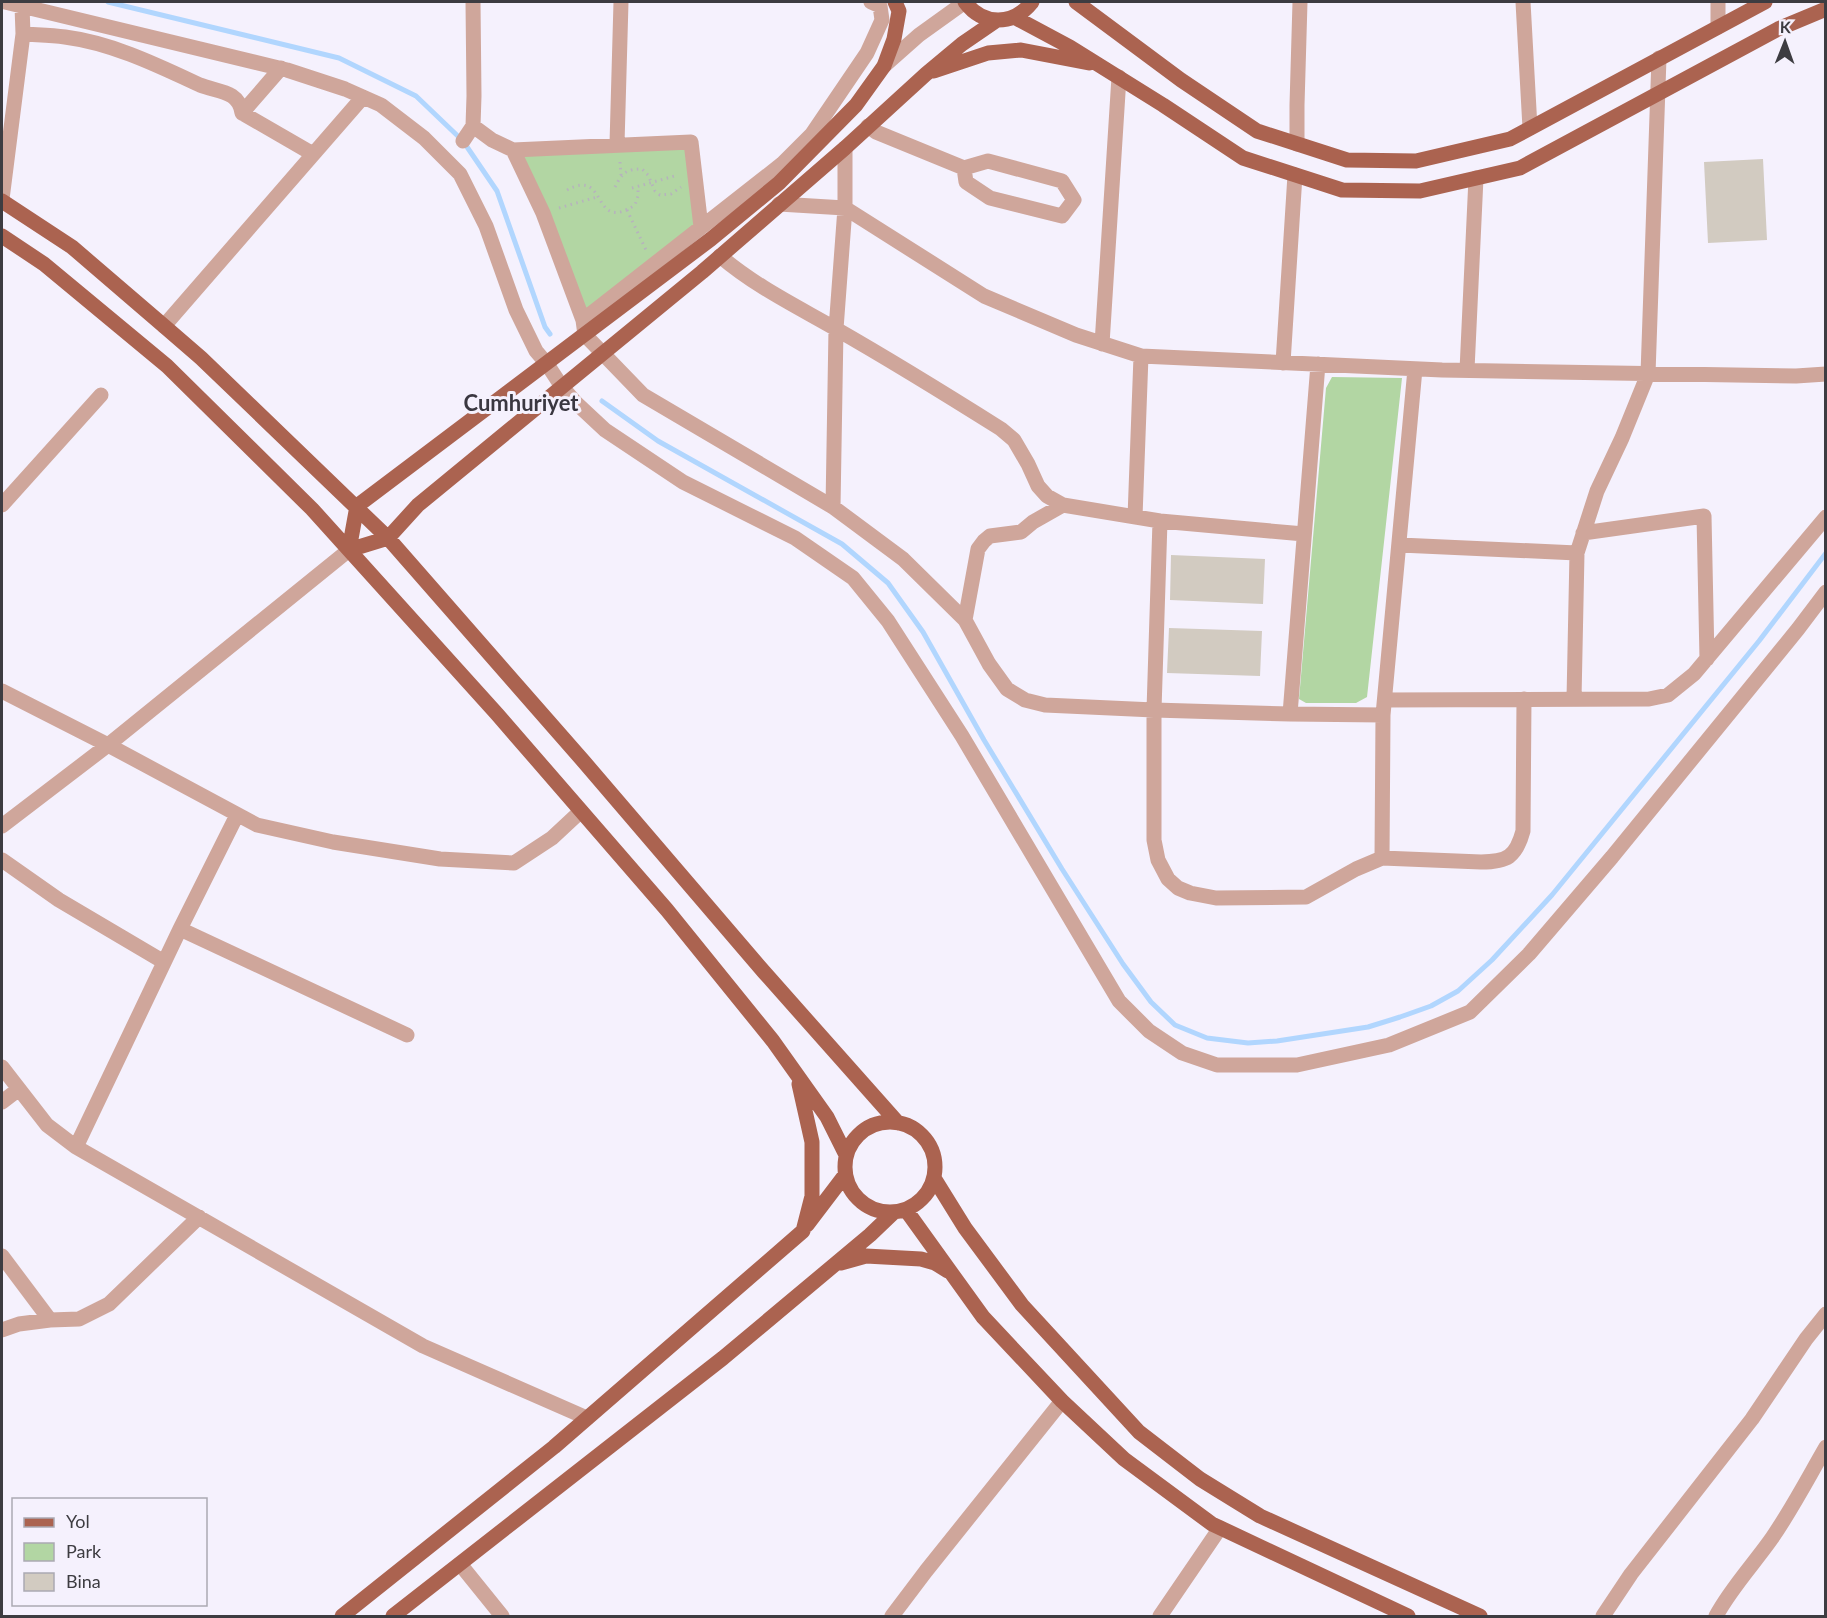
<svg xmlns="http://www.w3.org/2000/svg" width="1827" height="1618" font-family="Lato,sans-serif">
	<rect width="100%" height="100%" fill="#f5f1fd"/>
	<path fill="#b2d6a3" d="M 689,145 L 699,226 L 585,315 L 519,154 Z
		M 1332,377 L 1402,378 L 1367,697 L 1356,703 L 1306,703 L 1299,699 L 1326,388 Z"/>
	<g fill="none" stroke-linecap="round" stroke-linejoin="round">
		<path stroke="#b1d6fe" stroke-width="5" d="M 108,2 L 339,58 L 416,96 L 463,141 L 497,191 L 545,327 L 550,334
			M 602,401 L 658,441 L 842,544 L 888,583 L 923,632 L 984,740 L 1062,869 L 1123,964 L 1151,1002 L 1175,1025 L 1207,1038 L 1248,1043 L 1277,1041 L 1368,1027 L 1400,1017 L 1431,1006 L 1458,991 L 1492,960 L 1552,895 L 1759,641 L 1826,553"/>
	</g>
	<path fill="#d2cbc1" d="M 1763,159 L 1767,240 L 1708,243 L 1704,162 Z
		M 1171,555 L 1265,559 L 1263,604 L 1170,600 Z
		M 1169,628 L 1262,631 L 1260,676 L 1167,673 Z"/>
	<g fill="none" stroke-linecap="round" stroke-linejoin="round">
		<path stroke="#b6b3bd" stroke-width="3" stroke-dasharray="1.5 4.5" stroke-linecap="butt" d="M 620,162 L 621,175
			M 615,187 C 622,173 626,169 642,169 L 648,175 L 655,191 L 660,195 L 671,194 L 681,187
			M 632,188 L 678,175
			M 567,190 C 609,167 590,234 635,205 L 638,196 L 638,186
			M 559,208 L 597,197
			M 627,210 L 646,250"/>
		<path stroke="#cfa69b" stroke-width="15" d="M 5,2 L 287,70 L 345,89 L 381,105 L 424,138 L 460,174 L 486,226 L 516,310 L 536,351 L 547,364 L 562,387 L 575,402 L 605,430 L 683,482 L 795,538 L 853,578 L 888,621 L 962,736 L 1119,1001 L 1149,1031 L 1182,1053 L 1217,1065 L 1297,1065 L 1389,1045 L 1470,1012 L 1529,954 L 1612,857 L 1798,629 L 1826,592
			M 1523,2 L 1530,128
			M 1718,2 L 1718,27
			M 23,34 C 37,35 51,35 65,37 C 112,43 157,65 200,85 C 217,92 239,90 242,113 L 313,154
			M 884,66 L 919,35 L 965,2
			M 242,113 L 281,68
			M 473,126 L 492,140 L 513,150 L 691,142 L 701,227
			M 868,126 L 876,132 L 964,168 L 988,161 L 1062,181 L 1074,200 L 1062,216 L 990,198 L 966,182 L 964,168
			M 463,141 L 473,126 L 474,96 L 473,2
			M 617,144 L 621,2
			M 1297,144 L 1297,105 L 1300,2
			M 513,150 L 543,213 L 583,320 L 782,164 L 812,134 L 867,53 L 882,20 L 880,6 L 871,2
			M 2,199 L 23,34 L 22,6
			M 779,204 L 845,208 L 984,296 L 1076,335 L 1141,356 L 1442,370 L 1796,376 L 1826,374
			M 720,256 C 755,286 796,306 836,329 C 892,361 947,395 1001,429 L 1014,440 L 1028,464 L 1038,486 L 1047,496 L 1063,505 L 1160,521 L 1304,534
			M 583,320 L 585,335 L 643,395 L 833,507 L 903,559 L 965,620 L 989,664 L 1007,689 L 1025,700 L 1045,705 L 1154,710 L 1290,714 L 1383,715
			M 164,326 L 363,97
			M 1102,344 L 1119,77
			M 1283,363 L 1295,175
			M 1467,370 L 1476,178
			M 2,505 L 101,395
			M 833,507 L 836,329 L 845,208 L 845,148
			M 1135,517 L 1141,356
			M 1160,521 L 1154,710 L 1154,840 L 1158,860 L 1168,879 L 1178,888 L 1190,893 L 1216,898 L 1306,897 L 1356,869 L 1382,858 L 1481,862 C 1507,862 1516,857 1523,831 L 1524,699
			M 1583,533 L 1704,516 L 1707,659
			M 1400,545 L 1577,553
			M 965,620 L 978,549 L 984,541 L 990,536 L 1021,532 L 1033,522 L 1063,505
			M 2,691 L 108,745 L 257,825 L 333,842 L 440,859 L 514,863 L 552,838 L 581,811
			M 1574,699 L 1577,553 L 1597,491 L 1622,438 L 1648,374 L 1659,58
			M 1385,700 L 1649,699 L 1668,695 L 1694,674 L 1826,517
			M 1290,714 L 1318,364
			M 2,826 L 108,745 L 349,550
			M 1382,858 L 1383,715 L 1415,369
			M 2,860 L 59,900 L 164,962
			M 180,929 L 407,1035
			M 2,1067 L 47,1125 L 76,1147 L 423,1346 L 587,1418
			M 2,1102 L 19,1089
			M 76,1147 L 180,929 L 237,815
			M 2,1256 L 50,1320
			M 2,1330 L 19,1324 L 50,1320 L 79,1319 L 109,1304 L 199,1217
			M 460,1564 L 502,1616
			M 892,1616 L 926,1571 L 1062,1401
			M 1160,1616 L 1220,1528
			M 1603,1616 L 1631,1574 L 1752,1419 L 1806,1339 L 1826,1314
			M 1716,1616 C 1731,1588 1753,1565 1772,1538 C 1792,1509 1808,1478 1826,1447"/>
		<path stroke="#ab6350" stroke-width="15" d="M 895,2 L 899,11 L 894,39 L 884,66 L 856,105 L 779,183 L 711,239 L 357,506 L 349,550 L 388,538 L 418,505 L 702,272 L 845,148 L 926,74 L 962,44 L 997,20
			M 965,2 C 983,26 1013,26 1032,2
			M 1076,2 L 1181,80 L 1257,131 L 1347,160 L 1416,161 L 1510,139 L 1765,2
			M 1014,17 L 1070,47 L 1163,105 L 1243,158 L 1342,190 L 1420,191 L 1520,168 L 1778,29 L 1826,9
			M 934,71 L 988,53 L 1021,50 L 1089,63
			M 2,201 L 72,247 L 164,326 L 201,358 L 388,538 L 585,763 L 764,972 L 898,1123
			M 2,236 L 44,264 L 167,366 L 312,509 L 497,714 L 667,910 L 773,1041 L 827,1117 L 846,1155
			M845 1167a45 45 0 1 1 90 0a45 45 0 1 1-90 0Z
			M 934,1178 L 965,1228 L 1022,1305 L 1139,1432 L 1200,1479 L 1260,1516 L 1480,1616
			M 906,1210 L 983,1317 L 1062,1401 L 1124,1459 L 1212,1524 L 1408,1616
			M 807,1225 L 845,1175
			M 841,1263 L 866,1256 L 921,1259 L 935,1263 L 948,1271
			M 342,1616 L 554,1447 L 803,1231 L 812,1196 L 812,1142 L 799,1084
			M 393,1616 L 723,1358 L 870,1235 L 893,1213"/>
	</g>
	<g text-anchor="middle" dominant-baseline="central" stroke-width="6" stroke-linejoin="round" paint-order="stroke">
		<g font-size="22" font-weight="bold" fill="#3a3740" stroke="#f5f1fd">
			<text x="521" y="402">Cumhuriyet</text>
		</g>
	</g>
	<rect width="1827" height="1618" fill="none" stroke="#3d3c41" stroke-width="6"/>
	<rect x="12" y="1498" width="195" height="108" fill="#f5f1fd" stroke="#aba9b2" stroke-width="1.5"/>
	<rect x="24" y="1518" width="30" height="9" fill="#ab6350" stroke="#aba9b2" stroke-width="1.5"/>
	<text x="66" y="1528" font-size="18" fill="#3d3c41">Yol</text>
	<rect x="24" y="1543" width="30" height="18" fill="#b2d6a3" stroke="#aba9b2" stroke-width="1.5"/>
	<text x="66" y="1558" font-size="18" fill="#3d3c41">Park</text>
	<rect x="24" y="1573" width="30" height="18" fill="#d2cbc1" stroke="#aba9b2" stroke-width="1.5"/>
	<text x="66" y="1588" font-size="18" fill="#3d3c41">Bina</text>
	<g transform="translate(1785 42) rotate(1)" stroke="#f5f1fd" stroke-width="4.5" paint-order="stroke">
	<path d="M0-4.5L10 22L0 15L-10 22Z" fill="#3d3c41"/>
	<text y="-9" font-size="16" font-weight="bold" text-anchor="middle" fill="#3d3c41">K</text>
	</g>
</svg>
